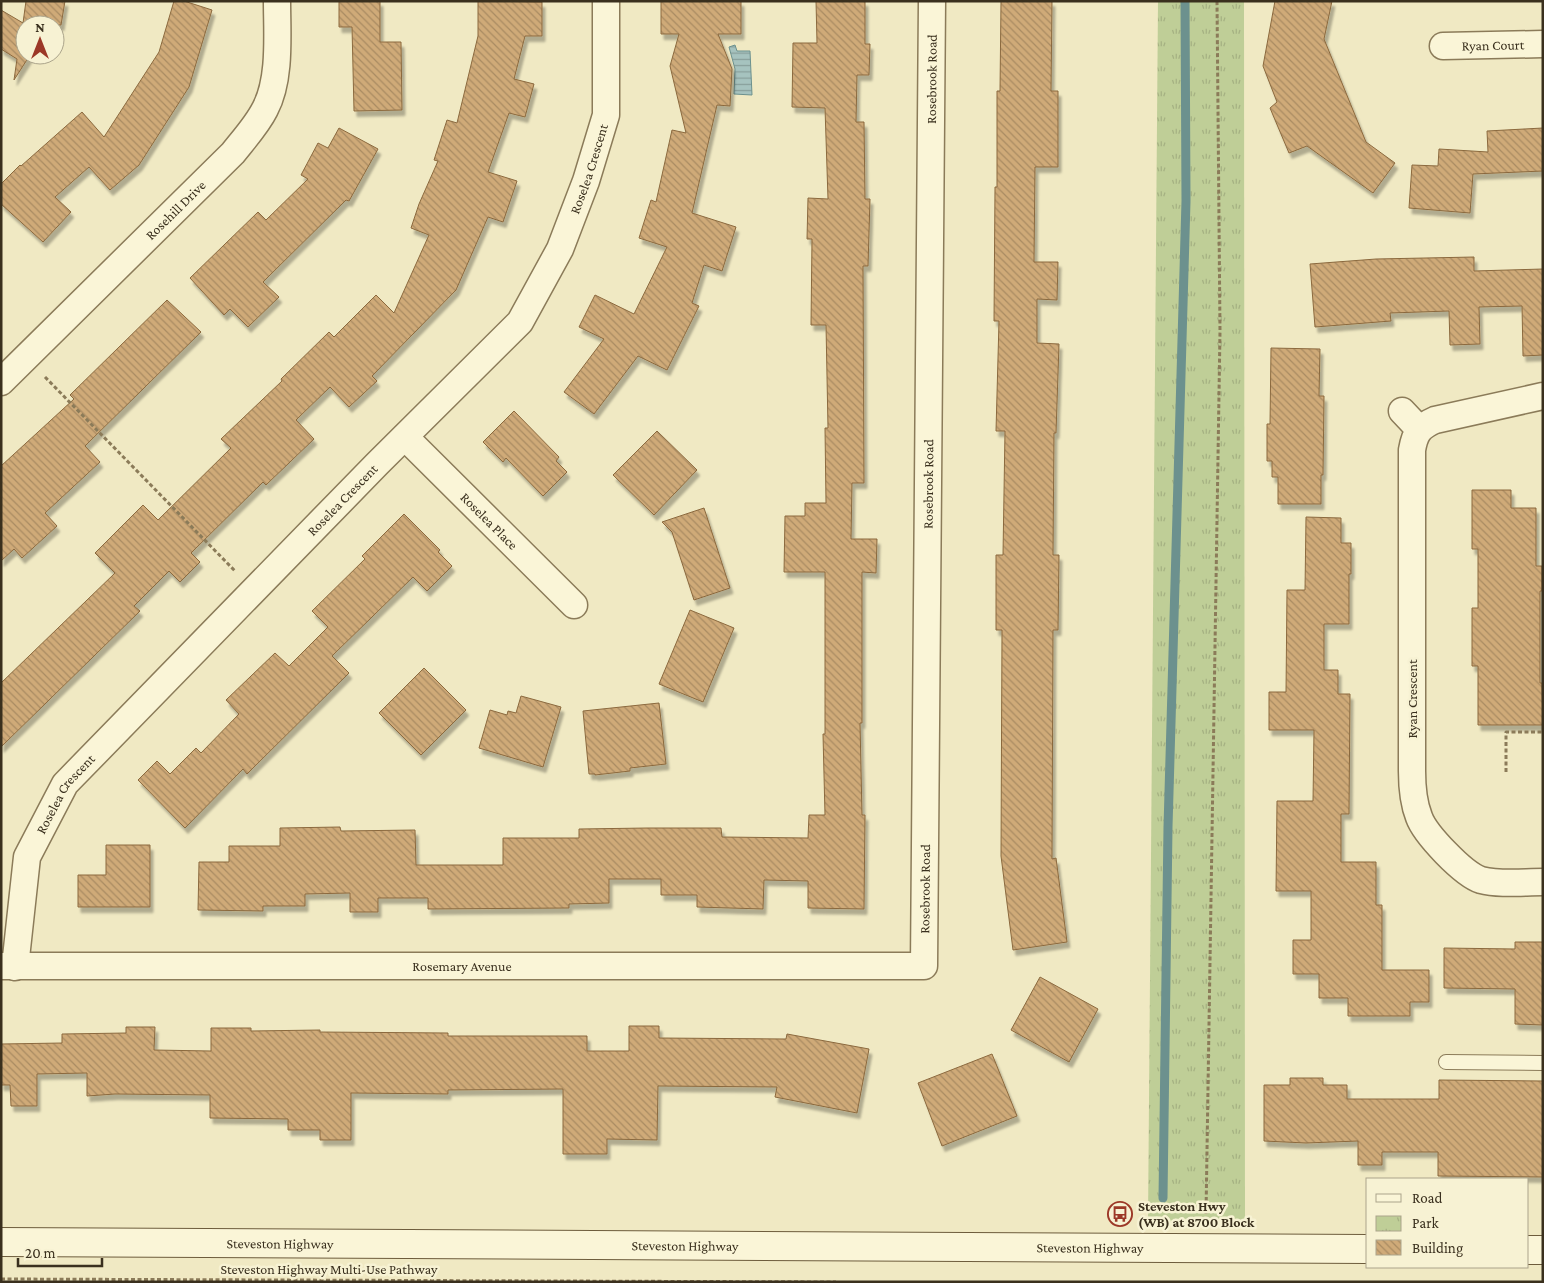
<svg xmlns="http://www.w3.org/2000/svg" width="1544" height="1283" font-family="'Crimson Pro',serif">
	<defs>
		<pattern id="park-tufts" width="24" height="20" patternUnits="userSpaceOnUse" patternTransform="scale(1.25)"><rect width="24" height="20" fill="#bfce97"/><path d="M3 7l-1-3M5 7V3M7 7l1-3M15 17l-1-3M17 17v-4M19 17l1-3" fill="none" stroke="#a5b182"/></pattern>
		<pattern id="water-rules" width="6" height="5" patternUnits="userSpaceOnUse" patternTransform="scale(1.25)"><rect width="6" height="5" fill="#a6c3bf"/><path d="M0 2.5h6" fill="none" stroke="#889f9b"/></pattern>
		<pattern id="building-back-hatch" width="6" height="6" patternUnits="userSpaceOnUse" patternTransform="scale(1.25)"><rect width="6" height="6" fill="#cfaa78"/><path d="M-1 5l2 2M0 0l6 6M5-1l2 2" fill="none" stroke="#a98b62"/></pattern>
		<filter id="shadow"><feDropShadow dx="3" dy="5.5" stdDeviation="1" flood-color="#0004"/></filter>
	</defs>
	<rect width="100%" height="100%" fill="#f0e9c3"/>
	<path fill="url(#park-tufts)" d="M 1158,1 L 1244,1 L 1245,1223 L 1148,1223 Z"/>
	<path fill="url(#water-rules)" stroke="#6c918e" d="M 735,45 L 737,51 L 750,51 L 752,95 L 734,94 L 735,69 L 729,47 Z"/>
	<g fill="none" stroke-linecap="round" stroke-linejoin="round">
		<path stroke="#6c918e" stroke-width="9" d="M 1163,1198 L 1168,827 L 1186,201 L 1185,1"/>
	</g>
	<path fill="url(#building-back-hatch)" stroke="#8b693e" filter="url(#shadow)" d="M 26,1 L 65,1 L 61,25 L 25,25 L 25,55 L 30,55 L 14,80 L 17,59 L 1,49 L 1,10 L 23,23 Z
		M 174,1 L 184,1 L 212,10 L 189,87 L 139,165 L 110,190 L 89,167 L 55,197 L 71,212 L 43,242 L 1,204 L 1,184 L 20,165 L 21,166 L 82,112 L 104,137 L 159,52 Z
		M 339,1 L 380,1 L 380,42 L 401,42 L 402,110 L 354,111 L 352,27 L 339,27 Z
		M 478,1 L 542,2 L 542,36 L 525,36 L 514,79 L 534,84 L 525,117 L 509,113 L 488,172 L 517,181 L 503,222 L 488,217 L 456,290 L 372,376 L 377,381 L 349,407 L 330,387 L 296,420 L 314,439 L 266,485 L 263,482 L 191,553 L 200,562 L 180,582 L 169,571 L 134,606 L 140,611 L 1,747 L 1,683 L 115,573 L 95,553 L 143,505 L 158,520 L 231,448 L 221,439 L 282,381 L 281,379 L 329,332 L 334,337 L 376,295 L 394,313 L 429,235 L 411,228 L 419,204 L 438,161 L 434,160 L 447,120 L 457,123 L 478,36 Z
		M 661,1 L 741,1 L 741,34 L 718,34 L 732,69 L 730,106 L 717,105 L 692,213 L 736,227 L 722,271 L 704,265 L 692,303 L 699,306 L 667,370 L 638,356 L 594,414 L 564,392 L 604,339 L 579,327 L 595,295 L 634,314 L 667,247 L 639,238 L 651,200 L 656,202 L 672,130 L 686,133 L 670,66 L 679,34 L 661,34 Z
		M 816,1 L 865,1 L 865,44 L 870,44 L 869,75 L 857,75 L 856,122 L 864,122 L 865,199 L 870,199 L 868,266 L 863,266 L 864,483 L 852,483 L 851,539 L 877,539 L 876,573 L 862,572 L 862,723 L 860,723 L 862,815 L 865,815 L 864,909 L 808,908 L 808,881 L 764,880 L 763,909 L 697,907 L 697,895 L 661,895 L 661,879 L 609,879 L 609,903 L 569,904 L 569,908 L 428,909 L 428,898 L 378,898 L 378,912 L 350,912 L 350,893 L 305,894 L 305,906 L 263,906 L 263,911 L 198,910 L 199,862 L 229,862 L 229,846 L 280,846 L 280,828 L 340,827 L 341,831 L 415,830 L 416,865 L 503,865 L 503,838 L 579,838 L 579,829 L 647,828 L 721,828 L 722,837 L 808,838 L 809,815 L 825,815 L 823,734 L 825,734 L 825,572 L 784,572 L 785,516 L 805,516 L 805,503 L 826,503 L 825,428 L 828,428 L 826,325 L 811,325 L 812,239 L 807,239 L 808,198 L 828,199 L 825,108 L 792,107 L 793,43 L 817,43 Z
		M 1001,1 L 1052,1 L 1051,91 L 1058,91 L 1058,167 L 1035,167 L 1034,262 L 1058,262 L 1057,300 L 1037,299 L 1037,343 L 1059,344 L 1056,433 L 1054,433 L 1053,555 L 1059,555 L 1058,630 L 1053,630 L 1052,859 L 1056,858 L 1067,942 L 1013,950 L 1001,856 L 1002,630 L 996,630 L 996,555 L 1003,555 L 1005,431 L 996,431 L 999,321 L 994,321 L 995,187 L 997,187 L 997,91 L 1000,91 Z
		M 1275,1 L 1332,1 L 1324,39 L 1366,142 L 1395,163 L 1373,193 L 1307,146 L 1289,153 L 1270,108 L 1277,102 L 1263,66 Z
		M 339,128 L 378,149 L 349,201 L 346,200 L 263,282 L 279,297 L 248,327 L 230,309 L 224,315 L 190,278 L 258,212 L 266,220 L 308,179 L 301,175 L 318,143 L 328,148 Z
		M 1543,128 L 1543,171 L 1473,174 L 1470,213 L 1409,208 L 1412,165 L 1438,166 L 1439,149 L 1488,152 L 1487,131 Z
		M 1474,257 L 1474,271 L 1543,269 L 1543,355 L 1523,356 L 1522,306 L 1479,307 L 1480,344 L 1450,345 L 1449,311 L 1390,313 L 1391,321 L 1315,327 L 1310,264 L 1376,259 Z
		M 167,300 L 201,332 L 85,446 L 100,462 L 45,513 L 57,526 L 22,558 L 14,549 L 1,561 L 1,466 L 74,399 L 70,395 Z
		M 1271,348 L 1320,349 L 1319,396 L 1324,396 L 1323,475 L 1321,475 L 1321,504 L 1278,504 L 1278,477 L 1272,477 L 1272,461 L 1267,461 L 1267,424 L 1270,424 Z
		M 514,411 L 559,457 L 556,461 L 567,472 L 543,496 L 506,458 L 503,462 L 483,442 Z
		M 657,431 L 697,470 L 654,515 L 613,475 Z
		M 1472,490 L 1511,490 L 1511,508 L 1536,508 L 1536,566 L 1542,566 L 1542,591 L 1540,591 L 1540,683 L 1542,683 L 1543,725 L 1478,725 L 1478,666 L 1472,666 L 1472,608 L 1478,608 L 1478,549 L 1472,549 Z
		M 704,508 L 730,588 L 694,600 L 672,532 L 662,522 Z
		M 404,514 L 440,550 L 438,552 L 452,566 L 427,591 L 413,577 L 332,656 L 349,673 L 247,774 L 243,769 L 185,828 L 138,780 L 157,761 L 170,774 L 196,748 L 201,753 L 239,714 L 226,700 L 275,653 L 289,666 L 328,627 L 312,611 L 365,559 L 362,556 Z
		M 1306,517 L 1341,518 L 1341,543 L 1351,543 L 1351,574 L 1349,574 L 1349,624 L 1324,624 L 1324,670 L 1338,670 L 1338,694 L 1350,694 L 1349,814 L 1341,814 L 1341,862 L 1376,862 L 1376,905 L 1382,905 L 1382,970 L 1429,970 L 1429,1002 L 1410,1002 L 1410,1016 L 1348,1016 L 1348,998 L 1319,998 L 1319,974 L 1293,974 L 1293,940 L 1311,940 L 1311,891 L 1276,891 L 1277,801 L 1313,801 L 1314,730 L 1269,730 L 1269,692 L 1286,692 L 1287,590 L 1305,590 Z
		M 690,610 L 734,628 L 703,702 L 659,684 Z
		M 424,668 L 466,710 L 421,755 L 379,713 Z
		M 521,696 L 561,707 L 543,767 L 479,748 L 490,710 L 507,715 L 508,711 L 516,713 Z
		M 659,703 L 666,764 L 630,768 L 630,771 L 595,775 L 595,774 L 589,774 L 583,711 Z
		M 106,845 L 150,845 L 150,907 L 78,907 L 78,875 L 106,875 Z
		M 1515,942 L 1543,942 L 1543,1025 L 1515,1024 L 1515,989 L 1444,988 L 1444,948 L 1515,949 Z
		M 1040,977 L 1098,1009 L 1069,1062 L 1011,1030 Z
		M 629,1026 L 659,1026 L 659,1038 L 786,1039 L 787,1034 L 869,1049 L 857,1113 L 775,1097 L 777,1087 L 658,1086 L 657,1140 L 607,1139 L 607,1154 L 563,1154 L 563,1089 L 448,1090 L 448,1094 L 351,1093 L 351,1140 L 320,1140 L 320,1130 L 288,1130 L 288,1119 L 210,1118 L 210,1095 L 115,1094 L 87,1096 L 87,1073 L 37,1074 L 37,1106 L 11,1106 L 10,1085 L 1,1085 L 1,1044 L 62,1043 L 62,1034 L 126,1033 L 126,1027 L 155,1027 L 154,1050 L 211,1051 L 211,1028 L 251,1028 L 251,1031 L 320,1030 L 320,1032 L 448,1033 L 448,1036 L 587,1036 L 587,1051 L 629,1051 Z
		M 992,1054 L 1017,1116 L 942,1146 L 918,1083 Z
		M 1290,1078 L 1323,1078 L 1323,1085 L 1347,1085 L 1347,1099 L 1439,1099 L 1439,1080 L 1543,1081 L 1543,1177 L 1438,1176 L 1438,1152 L 1382,1152 L 1382,1165 L 1358,1165 L 1358,1141 L 1306,1143 L 1264,1141 L 1264,1085 L 1290,1085 Z"/>
	<g fill="none" stroke-linecap="round" stroke-linejoin="round">
		<defs>
			<path id="service" d="M 1446,1062 L 1543,1063"/>
			<g id="minor">
				<path id="s1" d="M 1443,46 L 1543,44"/>
				<path id="s2" d="M 1,382 L 233,153 C 244,139 257,125 265,109 C 281,79 277,34 277,1"/>
				<path d="M 1543,396 L 1435,420 C 1419,427 1415,433 1412,450 L 1412,771 C 1412,787 1413,802 1419,817 C 1425,834 1463,874 1481,880 C 1500,885 1523,882 1543,882"/>
				<path d="M 1402,411 L 1419,429"/>
				<path id="s3" d="M 405,437 L 574,605"/>
				<path id="s4" d="M 1,966 L 924,966 L 932,1"/>
				<path id="s5" d="M 15,967 L 27,857 L 65,784 L 377,464 L 520,322 L 560,249 L 586,181 L 606,115 L 606,1"/>
			</g>
			<g id="secondary">
				<path id="s6" d="M 1,1242 L 1368,1249"/>
				<path d="M 1528,1250 L 1543,1250"/>
			</g>
		</defs>
		<use href="#service" stroke="#8b7b59" stroke-width="16"/>
		<use href="#minor" stroke="#8b7b59" stroke-width="29"/>
		<use href="#secondary" stroke="#6d5c3c" stroke-width="30"/>
		<path stroke="#8b7b59" stroke-width="3" stroke-dasharray="4 2.5" stroke-linecap="butt" d="M 45,377 L 235,571
			M 1506,772 L 1506,732 L 1543,732
			M 1206,1214 L 1220,331 L 1217,1
			M 1,1279 L 836,1282"/>
		<use href="#service" stroke="#faf5d7" stroke-width="14"/>
		<use href="#minor" stroke="#faf5d7" stroke-width="26"/>
		<use href="#secondary" stroke="#faf5d7" stroke-width="28"/>
	</g>
	<defs>
		<symbol id="bus-ring" viewBox="-11 -11 22 22"><circle r="9.5" fill="#f7f2d3" stroke="#9c3827" stroke-width="1.5"/><path d="M-5-6H5V4H4V6H2V4H-2V6H-4V4H-5ZM-3.5-4V0h7V-4ZM-3.5 1.2v1.5H-2V1.2ZM2 1.2v1.5H3.5V1.2Z" fill="#9c3827"/></symbol>
	</defs>
	<g fill-rule="evenodd">
		<use href="#bus-ring" x="1106" y="1200" width="28" height="28"/>
	</g>
	<g text-anchor="middle" dominant-baseline="central" stroke-width="5" stroke-linejoin="round" paint-order="stroke">
		<g font-size="14" fill="#3a301e" stroke="#f7f2d3">
			<text stroke="none"><textPath href="#s1" startOffset="50">Ryan Court</textPath></text>
			<text stroke="none"><textPath href="#s4" startOffset="1810">Rosebrook Road</textPath></text>
			<text stroke="none"><textPath href="#s5" startOffset="1010">Roselea Crescent</textPath></text>
			<text stroke="none"><textPath href="#s2" startOffset="245">Rosehill Drive</textPath></text>
			<text stroke="none"><textPath href="#s4" startOffset="1405">Rosebrook Road</textPath></text>
			<text stroke="none"><textPath href="#s5" startOffset="590">Roselea Crescent</textPath></text>
			<text stroke="none"><textPath href="#s3" startOffset="119">Roselea Place</textPath></text>
			<text transform="translate(1412 699) rotate(-90)">Ryan Crescent</text>
			<text stroke="none"><textPath href="#s5" startOffset="185">Roselea Crescent</textPath></text>
			<text stroke="none"><textPath href="#s4" startOffset="1000">Rosebrook Road</textPath></text>
			<text stroke="none"><textPath href="#s4" startOffset="461">Rosemary Avenue</textPath></text>
			<text stroke="none"><textPath href="#s6" startOffset="279">Steveston Highway</textPath></text>
			<text stroke="none"><textPath href="#s6" startOffset="684">Steveston Highway</textPath></text>
			<text stroke="none"><textPath href="#s6" startOffset="1089">Steveston Highway</textPath></text>
			<text x="329" y="1269">Steveston Highway Multi-Use Pathway</text>
		</g>
		<g font-size="14" font-weight="bold" fill="#3a301e" stroke="#f7f2d3" text-anchor="start">
			<text x="1138" y="1206">Steveston Hwy<tspan x="1138" dy="16">(WB) at 8700 Block</tspan></text>
		</g>
	</g>
	<rect width="1544" height="1283" fill="none" stroke="#3a301e" stroke-width="5"/>
	<rect x="1366" y="1178" width="162" height="90" fill="#f7f2d3" stroke="#aba48b"/>
	<rect x="1376" y="1194" width="25" height="8" fill="#faf5d7" stroke="#aba48b"/>
	<text x="1412" y="1203" font-size="15" fill="#3a301e">Road</text>
	<rect x="1376" y="1216" width="25" height="15" fill="url(#park-tufts)" stroke="#aba48b"/>
	<text x="1412" y="1228" font-size="15" fill="#3a301e">Park</text>
	<rect x="1376" y="1240" width="25" height="15" fill="url(#building-back-hatch)" stroke="#aba48b"/>
	<text x="1412" y="1253" font-size="15" fill="#3a301e">Building</text>
	<g transform="translate(40 40)"><circle r="24" fill="#f7f2d3" stroke="#aba48b"/>
	<path d="M0-4L9 19L0 12L-9 19Z" fill="#9c3827"/>
	<text y="-8" font-size="14" font-weight="bold" text-anchor="middle" fill="#3a301e">N</text>
	</g>
	<path d="M18 1258v8h84v-8" fill="none" stroke="#3a301e" stroke-width="2.5"/>
	<text x="25" y="1258" font-size="15" fill="#3a301e" stroke="#f7f2d3" stroke-width="4" paint-order="stroke">20 m</text>
</svg>
